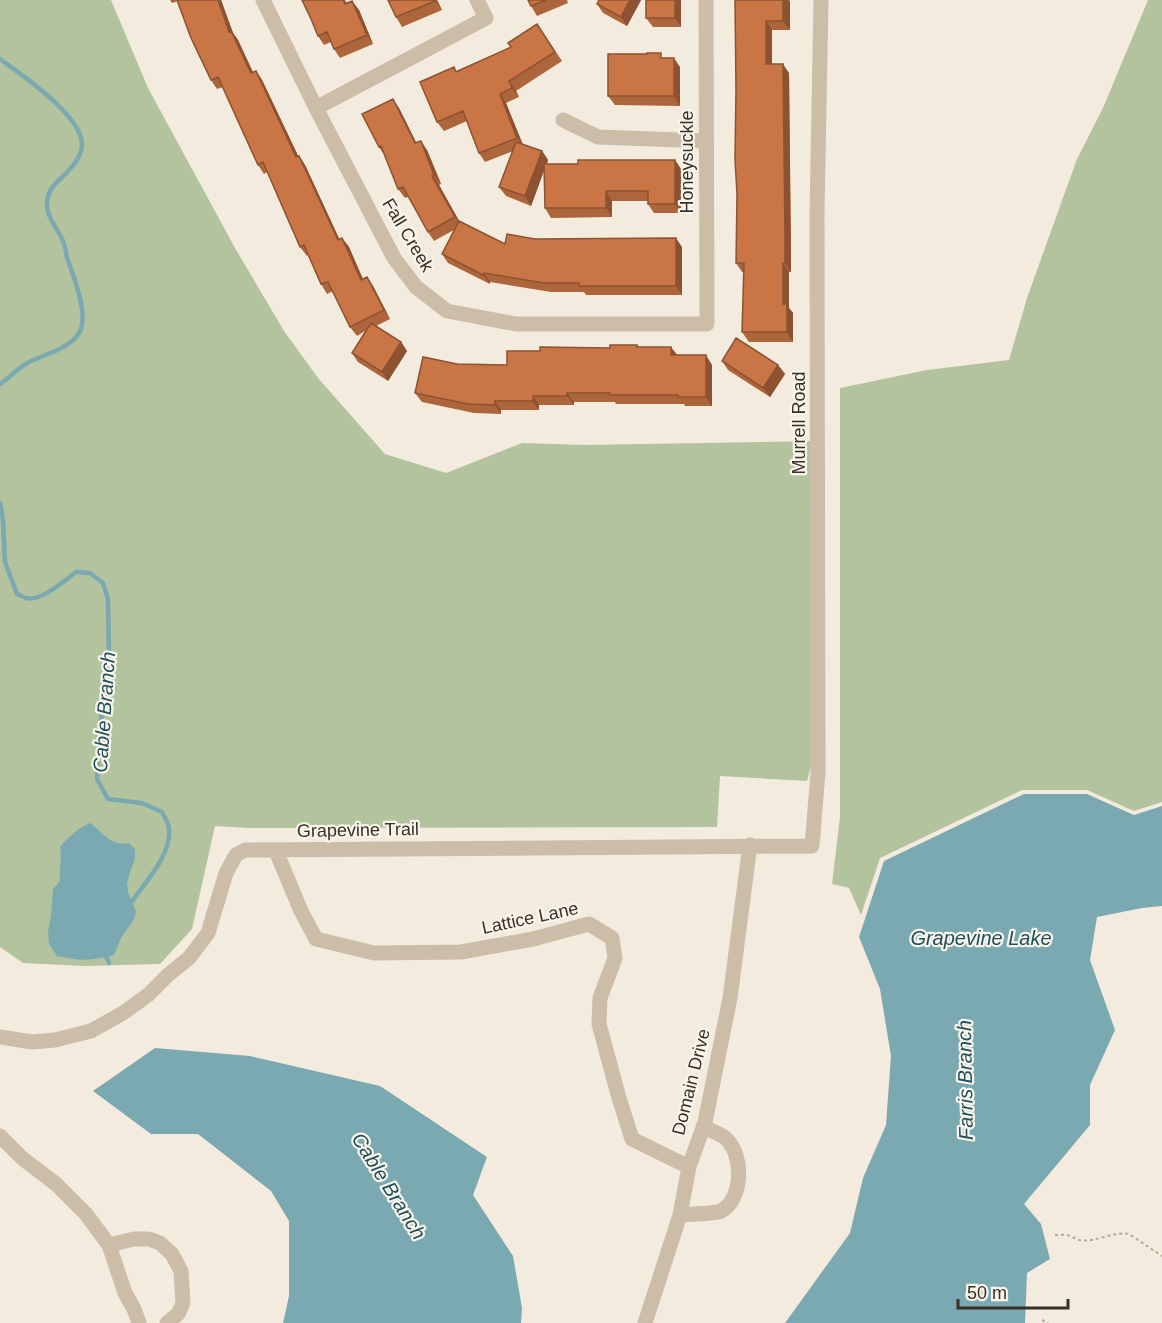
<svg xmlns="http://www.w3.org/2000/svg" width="1162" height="1323" font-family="Arial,sans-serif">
	<rect width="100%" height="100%" fill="#f3ecde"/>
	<path fill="#b2c39d" d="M 0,0 L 111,0 L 148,88 L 235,248 L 284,331 L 318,378 L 385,454 L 446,473 L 522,443 L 583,445 L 818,441 L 812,763 L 807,781 L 720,776 L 717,827 L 249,828 L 215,826 L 192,929 L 160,964 L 84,966 L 23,963 L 0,947 Z
		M 1148,0 L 1162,0 L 1162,802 L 1134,811 L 1087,790 L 1022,790 L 880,858 L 861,915 L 849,888 L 832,884 L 840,817 L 840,388 L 927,370 L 1009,360 L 1027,298 L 1077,159 L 1103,108 Z"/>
	<path fill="#7ba9b1" d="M 1024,794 L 1087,794 L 1134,815 L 1162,806 L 1162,906 L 1142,908 L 1097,917 L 1090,960 L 1115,1030 L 1090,1085 L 1090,1125 L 1024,1204 L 1041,1224 L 1050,1259 L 1027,1273 L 1025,1323 L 785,1323 L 850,1233 L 863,1178 L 886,1125 L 891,1056 L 880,989 L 859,937 L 884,861 Z
		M 90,823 C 103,832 111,847 129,843 L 135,849 L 135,859 L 130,872 L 127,884 L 128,892 L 136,912 L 134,919 L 121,938 L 114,955 C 93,961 78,961 57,956 L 49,944 L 48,932 L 51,916 L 53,889 L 60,881 C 59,869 62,859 60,847 C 69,836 77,829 90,823 Z
		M 155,1048 L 250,1056 L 380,1086 L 487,1157 L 473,1195 L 513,1256 L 522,1308 L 521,1323 L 283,1323 L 289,1296 L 289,1221 L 271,1191 L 198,1134 L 151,1134 L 93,1091 Z"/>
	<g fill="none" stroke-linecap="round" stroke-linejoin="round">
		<path stroke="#7ba9b1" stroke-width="4.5" d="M 0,59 C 22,75 84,117 82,146 C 81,156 76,163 69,170 C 58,183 46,187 47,207 C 48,221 61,232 64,244 C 66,249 66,253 67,258 C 73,275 92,320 77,336 C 65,350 45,354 29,362 C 18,368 10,377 0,384
			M 0,503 L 3,520 L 5,562 L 17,594 C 20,595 23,597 26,598 C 41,602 64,581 76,572 L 90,573 L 103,583 L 108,599 L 109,661 L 100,727 L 97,779 L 108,799 L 142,803 L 162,812 C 164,817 169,823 169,829 C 172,855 144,884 130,904
			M 104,952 L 109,963"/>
		<path stroke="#b8a793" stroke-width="2" stroke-dasharray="3 3" stroke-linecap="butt" d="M 1055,1235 C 1060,1235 1066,1234 1070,1236 C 1071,1236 1078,1240 1079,1240 C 1096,1243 1112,1231 1129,1234 L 1162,1256
			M 1042,1320 L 1048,1323"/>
		<path stroke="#ccbda9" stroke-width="15" d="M 263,0 L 316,108 L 394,258 L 416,287 L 447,311 L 516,324 L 707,324 L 706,0
			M 316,108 L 486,18 L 477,0
			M 563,120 L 598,137 L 706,141
			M 276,851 L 301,911 L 316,939 L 374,953 L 461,952 L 533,939 L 589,924 L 612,938 L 615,958 L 600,998 L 599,1024 L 619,1098 L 632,1139 L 689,1167
			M 0,1037 L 32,1042 L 55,1040 L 91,1031 L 123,1013 L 148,995 L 168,975 L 189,958 L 208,933 L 226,873 L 236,855 L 245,850 L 812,846 L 818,773 L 817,214 L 821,0
			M 0,1136 L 22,1158 L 56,1184 L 86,1214 L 109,1245 L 125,1293 L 134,1309 L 139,1323
			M 680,1215 C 690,1214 714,1214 721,1211 C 744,1199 744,1152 724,1137 C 718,1133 710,1130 703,1127
			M 109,1245 L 134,1239 L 149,1239 L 160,1243 L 172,1254 L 181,1271 L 183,1303 L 178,1314 L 167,1323
			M 645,1323 L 680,1215 L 689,1167 L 705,1122 L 730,998 L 750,845"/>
	</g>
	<path fill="#ad653c" d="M 170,0 L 221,0 L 233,33 L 238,40 L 253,72 L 256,71 L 262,80 L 298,156 L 299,156 L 305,165 L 339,239 L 342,238 L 349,247 L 363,279 L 367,277 L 373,286 L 390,319 L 376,326 L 401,342 L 407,351 L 388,381 L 358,362 L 352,353 L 365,331 L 357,336 L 350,327 L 333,291 L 327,294 L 321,284 L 308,255 L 307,256 L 300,247 L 267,172 L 264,174 L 258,165 L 223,87 L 217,89 L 211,80 L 178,1 L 172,3 Z
		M 302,0 L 345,0 L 347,3 L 352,1 L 359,10 L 373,44 L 340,58 L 334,49 L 331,42 L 324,45 L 318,36 L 311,19 Z
		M 388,0 L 437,0 L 442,10 L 402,27 L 396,17 Z
		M 528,0 L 567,0 L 568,3 L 537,16 L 531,6 Z
		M 599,0 L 641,0 L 627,26 L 603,13 L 597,4 Z
		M 681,0 L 681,27 L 653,27 L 646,18 Z
		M 735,0 L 789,0 L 790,2 L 790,30 L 772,30 L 772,64 L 789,73 L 791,245 L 791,272 L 789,272 L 789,308 L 793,313 L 793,342 L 749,342 L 742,332 L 744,272 L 742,272 L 736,263 L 737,194 Z
		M 537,24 L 562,61 L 516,91 L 519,97 L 506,103 L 522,144 L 542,151 L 548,160 L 547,164 L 578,164 L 675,160 L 681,169 L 681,213 L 654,213 L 648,204 L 648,201 L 612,201 L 612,217 L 551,218 L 545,208 L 544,170 L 531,206 L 506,196 L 499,187 L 513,151 L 485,162 L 479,153 L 467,121 L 444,131 L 437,122 L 456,71 L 511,47 Z
		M 665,58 L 680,67 L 680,106 L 615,105 L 608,96 Z
		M 399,108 L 416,143 L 427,150 L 441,184 L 439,185 L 459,221 L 505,244 L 535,239 L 682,247 L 682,295 L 586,295 L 584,292 L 551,292 L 490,282 L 490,284 L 448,263 L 442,254 L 454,230 L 434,241 L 428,232 L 408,197 L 405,198 L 398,189 L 385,156 L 379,147 Z
		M 637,345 L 639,347 L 677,355 L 712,365 L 712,406 L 685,406 L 684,404 L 616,404 L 615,402 L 574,402 L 574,405 L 539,405 L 539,410 L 501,410 L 501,414 L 474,413 L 422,402 L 415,393 L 457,364 L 507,365 L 540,351 L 610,348 Z
		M 722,361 L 778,365 L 785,374 L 770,397 L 728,370 Z"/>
	<path fill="#8d5231" d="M 218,0 L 221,0 L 233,33 L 238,40 L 257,82 L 251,73 L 229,32 Z
		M 435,0 L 437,0 L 442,10 Z
		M 630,0 L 641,0 L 627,26 L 621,17 Z
		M 675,0 L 681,0 L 681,27 L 675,18 Z
		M 783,0 L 789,0 L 790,2 L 790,30 L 783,21 Z
		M 352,1 L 359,10 L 373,44 L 367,35 Z
		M 766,21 L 772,30 L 772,73 L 766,64 Z
		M 674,58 L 680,67 L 680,106 L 674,96 Z
		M 783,64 L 789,73 L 791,272 L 785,263 Z
		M 256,71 L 262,80 L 303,166 L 296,157 Z
		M 509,81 L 516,91 L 519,97 L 512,88 Z
		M 500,94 L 506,103 L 524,147 L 517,138 Z
		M 393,99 L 399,108 L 421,152 L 415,143 Z
		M 421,141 L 427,150 L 441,184 L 434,175 Z
		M 542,151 L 548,160 L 531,206 L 525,196 Z
		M 299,156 L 305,165 L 344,249 L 338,240 Z
		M 675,160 L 681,169 L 681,213 L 675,204 Z
		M 432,176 L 439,185 L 462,226 L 455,217 Z
		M 606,191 L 612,201 L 612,217 L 606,208 Z
		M 342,238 L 349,247 L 367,289 L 361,280 Z
		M 676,238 L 682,247 L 682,295 L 676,286 Z
		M 783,263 L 789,272 L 789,308 L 793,313 L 793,342 L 787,332 L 783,304 Z
		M 484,273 L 490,282 L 490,284 L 483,275 Z
		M 367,277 L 373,286 L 390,319 L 384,310 Z
		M 401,342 L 407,351 L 388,381 L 382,372 Z
		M 671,347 L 678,356 L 671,355 Z
		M 706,355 L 712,365 L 712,406 L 706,397 Z
		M 778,365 L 785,374 L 770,397 L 763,388 Z
		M 567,393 L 574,402 L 574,405 L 567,396 Z
		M 533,396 L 539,405 L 539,410 L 533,401 Z
		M 495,401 L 501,410 L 501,414 L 495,405 Z"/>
	<path fill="#c97546" stroke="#8d5231" stroke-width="1.5" d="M 177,0 L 218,0 L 229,32 L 231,31 L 251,73 L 256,71 L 296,157 L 299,156 L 338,240 L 342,238 L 361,280 L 367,277 L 384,310 L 350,327 L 328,282 L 321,284 L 304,245 L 300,247 L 263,162 L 258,165 L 218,77 L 211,80 L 191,38 Z
		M 302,0 L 343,0 L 345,4 L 352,1 L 367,35 L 334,49 L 327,32 L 318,36 L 311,19 Z
		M 388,0 L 435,0 L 435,1 L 396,17 Z
		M 528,0 L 546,0 L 531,6 Z
		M 599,0 L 630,0 L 621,17 L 597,4 Z
		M 646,0 L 675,0 L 675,18 L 646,18 Z
		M 735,0 L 783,0 L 783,21 L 766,21 L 766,64 L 783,64 L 785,236 L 785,263 L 783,263 L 783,304 L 787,304 L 787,332 L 742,332 L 744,263 L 736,263 L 737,194 L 735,159 L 736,90 Z
		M 537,24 L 555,52 L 509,81 L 512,88 L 500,94 L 517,138 L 479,153 L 463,111 L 437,122 L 420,82 L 454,67 L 456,72 L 511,47 L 508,43 Z
		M 647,53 L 661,53 L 661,58 L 674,58 L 674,96 L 608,96 L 608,54 L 647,54 Z
		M 393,99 L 415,143 L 421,141 L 434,175 L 432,176 L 455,217 L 428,232 L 403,187 L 398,189 L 381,146 L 379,147 L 362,114 Z
		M 516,142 L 542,151 L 525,196 L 499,187 Z
		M 578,160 L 675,160 L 675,204 L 648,204 L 648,191 L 606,191 L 606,208 L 545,208 L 544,164 L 578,164 Z
		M 459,221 L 505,244 L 507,234 L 535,239 L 676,238 L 676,286 L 579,286 L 579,283 L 544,283 L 484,273 L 483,275 L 442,254 Z
		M 371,323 L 401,342 L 382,372 L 352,353 Z
		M 736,338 L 778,365 L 763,388 L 722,361 Z
		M 610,345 L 637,345 L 637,347 L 671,347 L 671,355 L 706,355 L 706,397 L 678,397 L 678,395 L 610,395 L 610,393 L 567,393 L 567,396 L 533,396 L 533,401 L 495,401 L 495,405 L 468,404 L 415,393 L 423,357 L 457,364 L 507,365 L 507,351 L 540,351 L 540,347 L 610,348 Z"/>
	<g text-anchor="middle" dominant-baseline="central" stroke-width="4.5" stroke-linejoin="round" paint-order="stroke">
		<g font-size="18" fill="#393029" stroke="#faf5ea">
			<text transform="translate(687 162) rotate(-90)">Honeysuckle</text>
			<text transform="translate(408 235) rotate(59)">Fall Creek</text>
			<text transform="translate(799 423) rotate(-90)">Murrell Road</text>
			<text transform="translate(358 830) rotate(-1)">Grapevine Trail</text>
			<text transform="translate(530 918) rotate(-12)">Lattice Lane</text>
			<text transform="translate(691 1082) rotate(-76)">Domain Drive</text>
		</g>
		<g font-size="20" font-style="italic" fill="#1d505c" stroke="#faf5ea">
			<text transform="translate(104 712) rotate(-86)">Cable Branch</text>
			<text x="981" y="938">Grapevine Lake</text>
			<text transform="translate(965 1080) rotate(-91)">Farris Branch</text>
			<text transform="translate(389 1186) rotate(58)">Cable Branch</text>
		</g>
	</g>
	<path d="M958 1299v9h110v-9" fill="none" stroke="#393029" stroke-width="3"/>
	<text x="967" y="1299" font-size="18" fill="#393029" stroke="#faf5ea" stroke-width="4.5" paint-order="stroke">50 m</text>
</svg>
